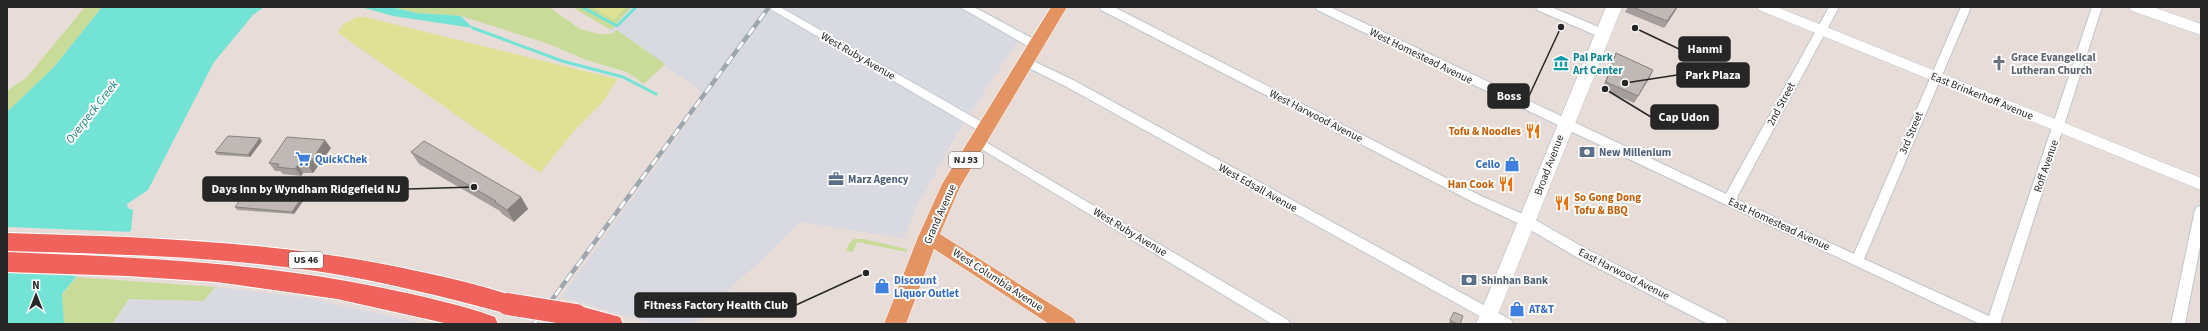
<svg xmlns="http://www.w3.org/2000/svg" width="2208" height="331" font-family="'Source Sans 3',sans-serif">
	<rect width="100%" height="100%" fill="#e8dcd9"/>
	<path fill="#d9dae1" d="M 631,7 L 958,7 L 1019,39 L 957,134 L 917,206 L 904,238 L 800,222 L 694,324 L 655,324 L 561,297 L 708,95 L 611,30 Z
		M 215,287 L 309,298 L 424,324 L 112,324 L 129,299 L 204,301 Z"/>
	<path fill="#c9db99" d="M 85,7 L 102,7 L 54,67 L 7,112 L 7,91 L 27,77 Z
		M 391,7 L 549,7 L 580,29 L 599,34 L 611,34 L 617,30 L 665,64 L 644,84 L 627,72 L 589,61 L 546,43 L 461,16 L 416,13 Z
		M 572,7 L 631,7 L 611,30 Z
		M 854,239 L 864,239 L 907,249 L 907,252 L 857,242 L 853,252 L 846,251 L 849,244 Z
		M 76,277 L 215,287 L 204,301 L 129,299 L 112,324 L 64,324 L 62,295 Z"/>
	<path fill="#dfe295" d="M 592,7 L 626,7 L 614,20 Z
		M 357,17 L 365,17 L 617,79 L 604,101 L 574,131 L 540,173 L 338,33 L 343,24 Z"/>
	<path fill="#73e3d6" d="M 102,7 L 264,7 L 253,15 L 214,62 L 148,190 L 127,204 L 128,208 L 133,210 L 131,231 C 106,239 79,273 62,294 L 64,324 L 7,324 L 7,112 L 54,67 Z
		M 361,7 L 391,7 L 416,13 L 461,16 L 473,28 L 393,16 Z"/>
	<path fill="#e8dcd9" d="M 7,227 L 133,232 L 119,237 L 80,276 L 7,273 Z"/>
	<g fill="none" stroke-linecap="round" stroke-linejoin="round">
		<path stroke="#73e3d6" stroke-width="3" d="M 582,7 L 617,26 L 636,7
			M 473,28 L 562,61 L 623,77 L 656,94"/>
		<defs>
			<path id="minor" d="M 767,7 L 780,7 L 989,126 L 991,129 L 989,132 L 981,132 Z
				M 960,7 L 974,7 L 1039,42 L 1040,45 L 1035,49 L 1031,48 Z
				M 1100,7 L 1114,7 L 1481,196 L 1532,218 L 1588,250 L 1726,320 L 1728,324 L 1708,324 L 1578,258 L 1524,226 L 1473,202 L 1101,10 Z
				M 1316,7 L 1330,7 L 1726,194 L 1829,7 L 1839,7 L 1736,199 L 1854,254 L 1961,7 L 1971,7 L 1864,259 L 1989,316 L 2092,7 L 2102,7 L 2000,324 L 1980,324 L 1652,170 L 1317,10 Z
				M 1536,7 L 1551,7 L 1608,31 L 1609,34 L 1608,37 L 1600,37 L 1537,10 Z
				M 1027,58 L 1075,81 L 1511,320 L 1513,324 L 1494,324 L 1067,87 L 1023,65 L 1021,62 L 1023,59 Z
				M 977,137 L 1288,320 L 1290,324 L 1272,324 L 973,144 L 971,141 L 973,138 Z
				M 2201,205 L 2201,241 L 2185,324 L 2171,324 L 2195,210 L 2197,207 Z"/>
			<path id="tertiary" d="M 1757,7 L 1777,7 L 2201,178 L 2201,190 L 1759,10 Z"/>
			<path id="secondary" d="M 1606,7 L 1622,7 L 1494,324 L 1476,324 Z
				M 2129,7 L 2153,7 L 2201,24 L 2201,35 L 2132,11 Z"/>
			<path id="primary" d="M 1051,7 L 1067,7 L 960,187 L 940,234 L 1073,318 L 1077,324 L 1049,324 L 934,249 L 906,324 L 884,324 L 918,237 L 942,184 Z"/>
			<path id="motorway" d="M 7,233 C 145,237 281,241 417,271 C 450,278 484,286 517,297 L 520,304 L 517,311 L 508,314 C 445,297 381,281 316,271 C 213,256 110,254 7,251 Z
				M 7,252 C 133,257 259,262 383,288 C 421,296 459,304 495,317 L 498,324 L 449,324 L 337,299 L 216,282 L 127,276 L 7,272 Z
				M 576,305 L 620,317 L 623,324 L 572,324 L 567,322 L 564,315 L 567,308 Z"/>
		</defs>
		<use href="#minor" stroke="#bdc6cc" stroke-width="2"/>
		<use href="#tertiary" stroke="#bdc6cc" stroke-width="1"/>
		<use href="#secondary" stroke="#bdc6cc" stroke-width="1"/>
		<use href="#primary" stroke="#fff" stroke-width="1"/>
		<use href="#motorway" stroke="#fff" stroke-width="2"/>
		<use href="#minor" fill="#fff" fill-rule="evenodd"/>
		<use href="#tertiary" fill="#fff" fill-rule="evenodd"/>
		<use href="#secondary" fill="#fff" fill-rule="evenodd"/>
		<use href="#primary" fill="#e49462" fill-rule="evenodd"/>
		<use href="#motorway" fill="#f0635c" fill-rule="evenodd"/>
		<defs>
			<path id="rail" d="M 534,324 L 769,7"/>
		</defs>
		<use href="#rail" stroke="#9ca7b0" stroke-width="4.5"/>
		<use href="#rail" stroke="#fff" stroke-width="3" stroke-dasharray="9" stroke-linecap="butt"/>
		<defs>
			<path id="motorway-bridge" d="M 508,304 L 576,315"/>
		</defs>
		<use href="#motorway-bridge" stroke="#fff" stroke-width="24" stroke-linecap="butt"/>
		<use href="#motorway-bridge" stroke="#f0635c" stroke-width="22"/>
	</g>
	<path fill="#a59e9c" d="M 1628,7 L 1677,7 L 1664,28 L 1625,12 Z
		M 1616,53 L 1653,70 L 1650,77 L 1634,103 L 1602,89 Z
		M 262,141 L 250,157 L 217,155 L 215,152 Z
		M 331,148 L 313,173 L 303,173 L 301,176 L 283,174 L 280,171 L 275,171 L 269,163 Z
		M 411,152 L 521,197 L 528,209 L 514,222 L 502,214 L 500,211 L 419,164 Z
		M 306,197 L 294,214 L 237,210 L 235,207 Z
		M 1450,320 L 1460,324 L 1451,324 L 1449,323 Z"/>
	<path fill="#86817f" d="M 1677,7 L 1676,10 L 1664,28 L 1667,21 Z
		M 1653,70 L 1650,77 L 1634,103 L 1638,96 Z
		M 260,138 L 262,141 L 250,157 L 248,155 Z
		M 325,140 L 331,148 L 313,173 L 308,166 Z
		M 298,165 L 303,173 L 301,176 L 295,169 Z
		M 304,194 L 306,197 L 294,214 L 292,212 Z
		M 521,197 L 528,209 L 514,222 L 507,210 Z"/>
	<path fill="#c0b8b5" stroke="#86817f" d="M 1632,7 L 1677,7 L 1667,21 Z
		M 1616,53 L 1653,70 L 1638,96 L 1606,82 Z
		M 228,136 L 260,138 L 248,155 L 215,152 Z
		M 287,137 L 325,140 L 308,166 L 298,165 L 295,169 L 277,167 L 279,164 L 269,163 Z
		M 424,141 L 521,197 L 507,210 L 495,202 L 496,201 L 411,152 Z
		M 247,190 L 304,194 L 292,212 L 235,207 Z
		M 1454,312 L 1463,316 L 1460,324 L 1457,324 L 1450,320 Z"/>
	<defs>
		<symbol id="museum-bare" viewBox="-9 -9 18 18"><path d="M0-6L6-3V-2H-6V-3ZM-5-1h2V3h-2ZM-1-1h2V3h-2ZM3-1h2V3H3ZM-6 4H6V6H-6Z" fill="#0f9aa8" stroke="#fff" stroke-width="2.5" paint-order="stroke"/></symbol>
		<symbol id="church-bare" viewBox="-9 -9 18 18"><path d="M-1.2-6h2.4v3.5h3.3v2.4h-3.3V6h-2.4V-.1h-3.3v-2.4h3.3Z" fill="#6b7280" stroke="#fff" stroke-width="2.5" paint-order="stroke"/></symbol>
		<symbol id="restaurant-bare" viewBox="-9 -9 18 18"><path d="M-5-6h1v4h1v-4h1v4h1v-4h1v5L-1.5 .5V6h-2V.5L-5-1ZM5-6V6H3V1.5H1.5Q1.5-4 5-6Z" fill="#e8710a" stroke="#fff" stroke-width="2.5" paint-order="stroke"/></symbol>
		<symbol id="bank-bare" viewBox="-9 -9 18 18"><path d="M-6-4H6V4H-6ZM0-2.3a2.3 2.3 0 1 0 0 4.6a2.3 2.3 0 1 0 0-4.6Z" fill="#5c6f8a" stroke="#fff" stroke-width="2.5" paint-order="stroke"/></symbol>
		<symbol id="supermarket-bare" viewBox="-9 -9 18 18"><path d="M-6-5.5h2.5l.6 2H6L4.5 2H-2.5L-4.4-4H-6ZM-1.5 3.2a1.3 1.3 0 1 0 .1 0ZM3 3.2a1.3 1.3 0 1 0 .1 0Z" fill="#3f7fe0" stroke="#fff" stroke-width="2.5" paint-order="stroke"/></symbol>
		<symbol id="shop-bare" viewBox="-9 -9 18 18"><path d="M-5-2.5h2.3a2.7 3.5 0 0 1 5.4 0H5L5.5 6h-11ZM-1.5-2.5h3a1.5 2.3 0 0 0-3 0Z" fill="#3f7fe0" stroke="#fff" stroke-width="2.5" paint-order="stroke"/></symbol>
		<symbol id="office-bare" viewBox="-9 -9 18 18"><path d="M-6-3h4V-5.5h4V-3h4V5H-6ZM-1-4.5V-3h2v-1.5ZM-6 0V1H6V0Z" fill="#5c6f8a" stroke="#fff" stroke-width="2.5" paint-order="stroke"/></symbol>
	</defs>
	<g fill-rule="evenodd">
		<use href="#museum-bare" x="1550" y="52" width="22" height="22"/>
		<use href="#church-bare" x="1988" y="52" width="22" height="22"/>
		<use href="#restaurant-bare" x="1522" y="120" width="22" height="22"/>
		<use href="#bank-bare" x="1576" y="141" width="22" height="22"/>
		<use href="#supermarket-bare" x="292" y="148" width="22" height="22"/>
		<use href="#shop-bare" x="1501" y="153" width="22" height="22"/>
		<use href="#office-bare" x="825" y="168" width="22" height="22"/>
		<use href="#restaurant-bare" x="1495" y="173" width="22" height="22"/>
		<use href="#restaurant-bare" x="1551" y="192" width="22" height="22"/>
		<use href="#bank-bare" x="1458" y="269" width="22" height="22"/>
		<use href="#shop-bare" x="871" y="275" width="22" height="22"/>
		<use href="#shop-bare" x="1506" y="298" width="22" height="22"/>
	</g>
	<g text-anchor="middle" dominant-baseline="central" stroke-width="4" stroke-linejoin="round" paint-order="stroke">
		<g fill="#fff" stroke="#676767" stroke-width="1">
			<rect x="949" y="152" width="34" height="16" rx="3"/>
			<rect x="289" y="252" width="34" height="16" rx="3"/>
		</g>
		<g font-size="10" font-weight="bold" fill="#262626">
			<text x="966" y="160">NJ 93</text>
			<text x="306" y="260">US 46</text>
		</g>
		<g font-size="11" fill="#262626" stroke="#fff">
			<text transform="translate(858 56) rotate(30)">West Ruby Avenue</text>
			<text transform="translate(1421 56) rotate(26)">West Homestead Avenue</text>
			<text transform="translate(1982 96) rotate(22)">East Brinkerhoff Avenue</text>
			<text transform="translate(1781 104) rotate(-62)">2nd Street</text>
			<text transform="translate(1316 116) rotate(27)">West Harwood Avenue</text>
			<text transform="translate(1911 133) rotate(-67)">3rd Street</text>
			<text transform="translate(1549 165) rotate(-69)">Broad Avenue</text>
			<text transform="translate(2046 166) rotate(-71)">Roff Avenue</text>
			<text transform="translate(1258 188) rotate(29)">West Edsall Avenue</text>
			<text transform="translate(940 214) rotate(-66)">Grand Avenue</text>
			<text transform="translate(1779 224) rotate(25)">East Homestead Avenue</text>
			<text transform="translate(1130 232) rotate(31)">West Ruby Avenue</text>
			<text transform="translate(1624 274) rotate(27)">East Harwood Avenue</text>
			<text transform="translate(998 280) rotate(33)">West Columbia Avenue</text>
		</g>
		<g font-size="11" font-weight="bold" fill="#0d838f" stroke="#fff" text-anchor="start">
			<text x="1573" y="57">Pal Park<tspan x="1573" dy="13">Art Center</tspan></text>
		</g>
		<g font-size="11" font-weight="bold" fill="#5b616d" stroke="#fff" text-anchor="start">
			<text x="2011" y="57">Grace Evangelical<tspan x="2011" dy="13">Lutheran Church</tspan></text>
		</g>
		<g font-size="11" font-weight="bold" fill="#c56008" stroke="#fff" text-anchor="end">
			<text x="1521" y="131">Tofu &amp; Noodles</text>
			<text x="1494" y="184">Han Cook</text>
			<text x="1574" y="197" text-anchor="start">So Gong Dong<tspan x="1574" dy="13">Tofu &amp; BBQ</tspan></text>
		</g>
		<g font-size="11" font-weight="bold" fill="#4e5e75" stroke="#fff" text-anchor="start">
			<text x="1599" y="152">New Millenium</text>
			<text x="848" y="179">Marz Agency</text>
			<text x="1481" y="280">Shinhan Bank</text>
		</g>
		<g font-size="11" font-weight="bold" fill="#366cbe" stroke="#fff" text-anchor="start">
			<text x="315" y="159">QuickChek</text>
			<text x="1500" y="164" text-anchor="end">Cello</text>
			<text x="894" y="280">Discount<tspan x="894" dy="13">Liquor Outlet</tspan></text>
			<text x="1529" y="309">AT&amp;T</text>
		</g>
		<g font-size="12" font-style="italic" fill="#18837f" stroke="#fff">
			<text transform="translate(92 112) rotate(-52)">Overpeck Creek</text>
		</g>
	</g>
	<path fill="none" stroke="#262626" stroke-width="1.5" d="M1635 28L1679 49M1625 83L1677 75M1561 27L1529 96M1605 89L1651 117M474 187L408 189M866 273L796 305"/>
	<g fill="#262626" stroke="#fff" stroke-width="1.5">
		<circle cx="1635" cy="28" r="4"/>
		<circle cx="1625" cy="83" r="4"/>
		<circle cx="1561" cy="27" r="4"/>
		<circle cx="1605" cy="89" r="4"/>
		<circle cx="474" cy="187" r="4"/>
		<circle cx="866" cy="273" r="4"/>
	</g>
	<g fill="#262626" stroke="#262626" stroke-width="1.5">
		<rect x="1679" y="37" width="51" height="24" rx="4"/>
		<rect x="1677" y="63" width="72" height="24" rx="4"/>
		<rect x="1488" y="84" width="41" height="24" rx="4"/>
		<rect x="1651" y="105" width="67" height="24" rx="4"/>
		<rect x="203" y="177" width="205" height="24" rx="4"/>
		<rect x="635" y="293" width="161" height="24" rx="4"/>
	</g>
	<g font-size="12" text-anchor="middle" font-weight="bold" fill="#fff">
		<text x="1705" y="53">Hanmi</text>
		<text x="1713" y="79">Park Plaza</text>
		<text x="1509" y="100">Boss</text>
		<text x="1684" y="121">Cap Udon</text>
		<text x="306" y="193">Days Inn by Wyndham Ridgefield NJ</text>
		<text x="716" y="309">Fitness Factory Health Club</text>
	</g>
	<rect width="2208" height="331" fill="none" stroke="#262626" stroke-width="16"/>
	<g transform="translate(36 295)" stroke="#ffffff" stroke-width="3" paint-order="stroke">
	<path d="M0-3L7 15L0 10L-7 15Z" fill="#262626"/>
	<text y="-6" font-size="11" font-weight="bold" text-anchor="middle" fill="#262626">N</text>
	</g>
</svg>
